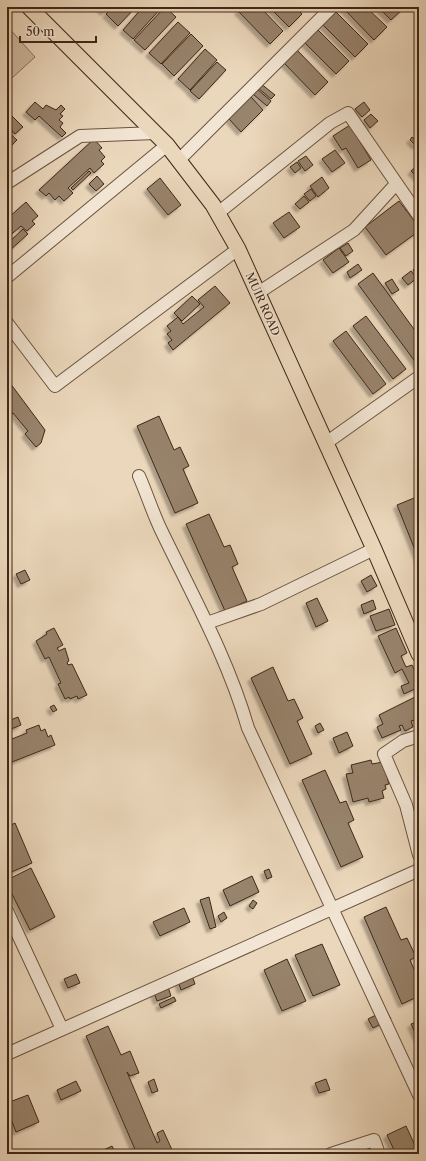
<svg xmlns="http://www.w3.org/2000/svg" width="426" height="1161" font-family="'Libre Caslon Text',serif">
	<defs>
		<filter id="shadow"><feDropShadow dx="-3.5" dy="3.5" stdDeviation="1" flood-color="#0004"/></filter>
	</defs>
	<rect width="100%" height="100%" fill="#ebd7bb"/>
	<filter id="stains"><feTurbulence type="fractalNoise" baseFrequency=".005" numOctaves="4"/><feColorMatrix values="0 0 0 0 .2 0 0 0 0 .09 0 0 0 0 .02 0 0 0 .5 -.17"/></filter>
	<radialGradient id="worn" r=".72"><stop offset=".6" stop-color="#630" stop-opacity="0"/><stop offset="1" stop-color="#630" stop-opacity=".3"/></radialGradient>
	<path fill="#ceb99f" stroke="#86705b" d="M 7,26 L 35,57 L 12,78 L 7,72 Z"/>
	<path fill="#98836c" stroke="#3f2717" filter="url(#shadow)" d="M 99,7 L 110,7 L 104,12 Z
		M 113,7 L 136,7 L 118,26 L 106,14 Z
		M 143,7 L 162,7 L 133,39 L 123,30 Z
		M 165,7 L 176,17 L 145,50 L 134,40 Z
		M 242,7 L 260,7 L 283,31 L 270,44 L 238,11 Z
		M 269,7 L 295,7 L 302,14 L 289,27 Z
		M 342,7 L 366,7 L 387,27 L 374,40 Z
		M 378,7 L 404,7 L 404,8 L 391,20 Z
		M 336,12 L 368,44 L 355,57 L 323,25 Z
		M 178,22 L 190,33 L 161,64 L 149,53 Z
		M 317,29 L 349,61 L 336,74 L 304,42 Z
		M 191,34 L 203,46 L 174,76 L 162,64 Z
		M 205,49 L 217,60 L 190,90 L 178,79 Z
		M 296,49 L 328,82 L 315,95 L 283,62 Z
		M 217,62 L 226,70 L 199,99 L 190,91 Z
		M 260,83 L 275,95 L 271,99 L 257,87 Z
		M 257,89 L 271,101 L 267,106 L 253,94 Z
		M 251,97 L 263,110 L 241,132 L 229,119 Z
		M 35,102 L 43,109 L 46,105 L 56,110 L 61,105 L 65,109 L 60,114 L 63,116 L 59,120 L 63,123 L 60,127 L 66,133 L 62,137 L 39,116 L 35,120 L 26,112 Z
		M 364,102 L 370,110 L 362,117 L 355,109 Z
		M 371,114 L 378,121 L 370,128 L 364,120 Z
		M 11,115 L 23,127 L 15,134 L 9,127 L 7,129 L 7,118 Z
		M 350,125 L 371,160 L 358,168 L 346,148 L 342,150 L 333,136 Z
		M 7,131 L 17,140 L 7,150 Z
		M 412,137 L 419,143 L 416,146 L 410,140 Z
		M 94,139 L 102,148 L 99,150 L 105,157 L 101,161 L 104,164 L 94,173 L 90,168 L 68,188 L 73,193 L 64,201 L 59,196 L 55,200 L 49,193 L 46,196 L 39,190 Z
		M 335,150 L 345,163 L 332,172 L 322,159 Z
		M 306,156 L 313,165 L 305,171 L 298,161 Z
		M 297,162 L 301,168 L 295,173 L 290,167 Z
		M 419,164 L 419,179 L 411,171 Z
		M 89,171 L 91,173 L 73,190 L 71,188 Z
		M 97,176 L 104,184 L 96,191 L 89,184 Z
		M 322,177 L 329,188 L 318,197 L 310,186 Z
		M 160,178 L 181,205 L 168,215 L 147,189 Z
		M 311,189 L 316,196 L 310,201 L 304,194 Z
		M 304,196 L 309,202 L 300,209 L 295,204 Z
		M 399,201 L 419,227 L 419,231 L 386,255 L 365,227 Z
		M 26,202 L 38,216 L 32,221 L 35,224 L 27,231 L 21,226 L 7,238 L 7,219 Z
		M 289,212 L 300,227 L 284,238 L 273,223 Z
		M 23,229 L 28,234 L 8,252 L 7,244 Z
		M 348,243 L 353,251 L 346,256 L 340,248 Z
		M 339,248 L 349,262 L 333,273 L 323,260 Z
		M 358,264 L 362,270 L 350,278 L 347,272 Z
		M 419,266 L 419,277 L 413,270 Z
		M 411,271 L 417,278 L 408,285 L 402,278 Z
		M 373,273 L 419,336 L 419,367 L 358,284 Z
		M 392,279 L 399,290 L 392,294 L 385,283 Z
		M 215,286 L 230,303 L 173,350 L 168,343 L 172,340 L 167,334 L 171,331 L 167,326 L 178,317 L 183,324 L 204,307 L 198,300 Z
		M 192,296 L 200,304 L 182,321 L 174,313 Z
		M 366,316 L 406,369 L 393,379 L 353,326 Z
		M 346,331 L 386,384 L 373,394 L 333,341 Z
		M 10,383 L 45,430 L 41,443 L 36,447 L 25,434 L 28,431 L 13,413 L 10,416 L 7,413 L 9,408 L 7,405 L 7,384 Z
		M 159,416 L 174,450 L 180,447 L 189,466 L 183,469 L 198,503 L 175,513 L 137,426 Z
		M 419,496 L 419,560 L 397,505 Z
		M 209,514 L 224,547 L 230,545 L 238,564 L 232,567 L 247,601 L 225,611 L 186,524 Z
		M 25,570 L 30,580 L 21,584 L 16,574 Z
		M 371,575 L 377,586 L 367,592 L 361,581 Z
		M 317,598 L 328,621 L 316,627 L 306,603 Z
		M 373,600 L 376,609 L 364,614 L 361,605 Z
		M 389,609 L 395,625 L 376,631 L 370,616 Z
		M 54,628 L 63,645 L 57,648 L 59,651 L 65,648 L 69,661 L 67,662 L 68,665 L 72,664 L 87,695 L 78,699 L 77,696 L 70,699 L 69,697 L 65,699 L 58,684 L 61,683 L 49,657 L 45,659 L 36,641 L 47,634 L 46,632 Z
		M 396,628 L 407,653 L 401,656 L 406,667 L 412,665 L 419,680 L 419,687 L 404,694 L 401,686 L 409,683 L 402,669 L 395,673 L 378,636 Z
		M 273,667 L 288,701 L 294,699 L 303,718 L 297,721 L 312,754 L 290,764 L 251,678 Z
		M 419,695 L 419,721 L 415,723 L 414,720 L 411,721 L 413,727 L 405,731 L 402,725 L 399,726 L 401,730 L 382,738 L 377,727 L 383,724 L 379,715 Z
		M 54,705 L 57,710 L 53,712 L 50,707 Z
		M 18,717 L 21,725 L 11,729 L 8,721 Z
		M 320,723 L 324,730 L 318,733 L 315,726 Z
		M 39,725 L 41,731 L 45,729 L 48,737 L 51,735 L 55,745 L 7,764 L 7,741 L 27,733 L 26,730 Z
		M 347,732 L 353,746 L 339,753 L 333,738 Z
		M 371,760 L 372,764 L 383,762 L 389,784 L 385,785 L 386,789 L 382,791 L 384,798 L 369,802 L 368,798 L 353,802 L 346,774 L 353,773 L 351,765 Z
		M 325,770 L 340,803 L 346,801 L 354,820 L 348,823 L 363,857 L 341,867 L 302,780 Z
		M 15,823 L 32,863 L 7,874 L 7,827 Z
		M 31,868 L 55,917 L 30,930 L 7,884 L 7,880 Z
		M 269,869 L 272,877 L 267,879 L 264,871 Z
		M 252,876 L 259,892 L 230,906 L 223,890 Z
		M 209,897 L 216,927 L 210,929 L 200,900 Z
		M 253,900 L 257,903 L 253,909 L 249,906 Z
		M 386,907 L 401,940 L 407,938 L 416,957 L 410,960 L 419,981 L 419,996 L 402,1004 L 364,917 Z
		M 184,908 L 190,922 L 160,936 L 153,922 Z
		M 224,912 L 227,918 L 221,922 L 218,916 Z
		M 322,944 L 340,985 L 313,996 L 295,955 Z
		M 287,959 L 306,1001 L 282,1011 L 264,970 Z
		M 76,974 L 80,983 L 68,988 L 64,979 Z
		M 192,976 L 195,984 L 181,990 L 178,981 Z
		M 168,987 L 171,996 L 157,1001 L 154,993 Z
		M 174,997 L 176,1001 L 161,1008 L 159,1004 Z
		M 386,1010 L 391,1019 L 373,1028 L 368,1019 Z
		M 419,1021 L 419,1041 L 411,1024 Z
		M 108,1026 L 121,1055 L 130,1051 L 139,1073 L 130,1076 L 127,1072 L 157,1143 L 160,1141 L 157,1133 L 163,1130 L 173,1152 L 137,1154 L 86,1036 Z
		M 154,1079 L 158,1091 L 152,1093 L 148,1082 Z
		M 326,1079 L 330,1090 L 319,1093 L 315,1083 Z
		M 76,1081 L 81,1091 L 61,1100 L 57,1090 Z
		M 28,1095 L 39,1122 L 16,1132 L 7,1109 L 7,1103 Z
		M 406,1126 L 419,1154 L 396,1154 L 387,1135 Z
		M 112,1146 L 116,1154 L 95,1154 Z"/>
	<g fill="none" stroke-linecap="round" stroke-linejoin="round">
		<defs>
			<path id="minor" d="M 179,160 L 332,7
				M 7,183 L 80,136 L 155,133
				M 218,213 L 330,123 L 348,113 L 419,216
				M 7,277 L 167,145
				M 258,293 L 354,230 L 396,184
				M 7,323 L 55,386 L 238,249
				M 326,443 L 419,377
				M 139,476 C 147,494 153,514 162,532 C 193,596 228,659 248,728 L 419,1095
				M 207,623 L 261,604 L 374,549
				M 419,736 L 403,741 L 384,754 L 406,805 L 419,855
				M 7,911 L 62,1029
				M 7,1054 L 419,870
				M 331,1154 L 374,1140 L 379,1154"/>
			<path id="major" d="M 29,7 L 167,145 L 213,205 L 238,249 L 374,549 L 419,654"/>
		</defs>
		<use href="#minor" stroke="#6a5340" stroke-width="14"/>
		<use href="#major" stroke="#3f2717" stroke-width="17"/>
		<use href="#minor" stroke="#f2e5d3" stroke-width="12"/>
		<use href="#major" stroke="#ebd7bb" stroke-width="15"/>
	</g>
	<g text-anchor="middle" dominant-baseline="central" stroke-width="3" stroke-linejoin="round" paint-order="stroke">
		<g font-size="11" fill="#3f2717" stroke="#f2e5d3">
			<text transform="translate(263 304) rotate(66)">MUIR ROAD</text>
		</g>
	</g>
	<rect width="426" height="1161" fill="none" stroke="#ebd7bb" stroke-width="24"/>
	<rect x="8" y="8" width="410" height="1145" fill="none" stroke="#3f2717" stroke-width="2"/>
	<rect x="12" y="12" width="402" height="1137" fill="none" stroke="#3f2717"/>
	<path d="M20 36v6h76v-6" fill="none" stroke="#3f2717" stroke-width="2"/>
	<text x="26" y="36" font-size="12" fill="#3f2717" stroke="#f2e5d3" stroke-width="3" paint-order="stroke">50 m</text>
	<rect width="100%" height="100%" filter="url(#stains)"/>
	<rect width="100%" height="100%" fill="url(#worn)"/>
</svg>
